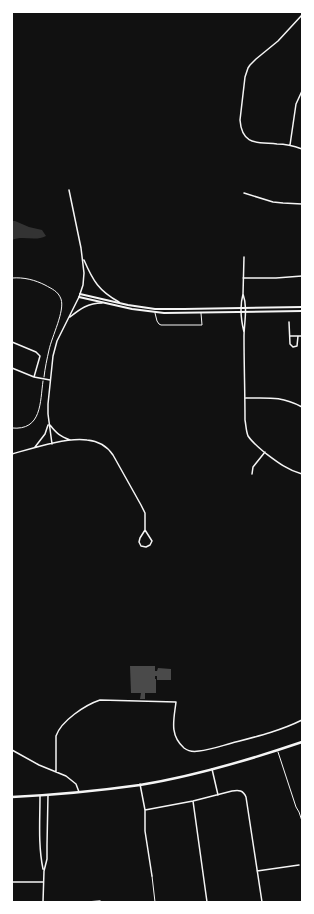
<svg xmlns="http://www.w3.org/2000/svg" width="314" height="914" font-family="'Work Sans',sans-serif">
	<rect width="100%" height="100%" fill="#111"/>
	<path fill="#333" d="M 12,221 L 15,221 L 29,227 L 42,230 L 46,236 C 35,242 23,235 12,240 Z"/>
	<path fill="#4a4a4a" d="M 130,666 L 155,666 L 155,671 L 157,671 L 158,668 L 171,669 L 171,680 L 157,680 L 157,676 L 155,676 L 155,679 L 156,679 L 156,693 L 145,693 L 145,699 L 140,699 L 141,693 L 131,693 Z"/>
	<g fill="none" stroke-linecap="round" stroke-linejoin="round">
		<path stroke="#f5f5f5" stroke-width="1" d="M 12,278 C 24,277 35,280 45,285 C 52,289 58,291 61,299 C 65,311 52,336 49,350 C 47,359 45,368 44,377
			M 12,428 C 42,431 40,402 43,381"/>
		<path stroke="#f5f5f5" stroke-width="1" d="M 155,313 L 157,321 L 159,324 L 161,325 L 202,325 L 201,313
			M 278,752 L 296,807 L 299,812 L 302,821
			M 152,876 L 155,902"/>
		<path stroke="#f5f5f5" stroke-width="1.5" d="M 302,15 L 278,41 L 256,59 L 250,65 L 248,68 L 245,77 L 240,120 C 242,146 258,142 277,144 C 286,144 294,146 302,149
			M 290,145 L 296,104 L 302,91
			M 244,193 L 273,202 L 283,203 L 302,204
			M 244,257 L 243,294 C 248,308 244,323 244,337 C 244,365 245,392 245,420 C 246,425 246,431 248,436 C 252,442 258,447 264,452 C 276,461 287,470 302,474
			M 84,260 C 93,281 99,291 119,302
			M 243,278 L 276,278 L 302,276
			M 243,294 C 240,305 241,320 244,332
			M 70,317 C 80,309 88,303 102,303
			M 289,322 L 290,344 L 293,347 L 297,346 L 298,336
			M 290,336 L 302,336
			M 12,342 L 36,352 L 40,356 L 34,377
			M 12,368 L 34,377 L 50,380
			M 246,398 C 269,398 281,396 302,407
			M 50,425 C 57,434 60,436 70,440
			M 52,444 L 48,414 L 48,404 L 53,356 L 57,341 L 79,297 L 83,285 L 84,273 L 81,248 L 69,190
			M 35,447 L 45,434 L 48,425
			M 12,454 C 33,448 67,437 87,440 C 98,441 107,446 113,455 L 141,505 L 145,513 L 145,530
			M 252,474 L 253,467 L 265,452
			M 145,530 L 152,541 L 150,545 L 146,547 L 141,546 L 139,542 L 140,538 Z
			M 12,750 L 39,765 L 66,776 L 76,784 L 79,792
			M 212,769 L 218,795
			M 56,772 L 56,736 C 61,721 85,705 100,700 L 176,702 C 174,719 169,735 184,748 C 188,751 194,752 199,751 C 210,750 221,746 232,743 C 255,737 280,731 302,720
			M 140,784 L 145,810 L 145,831 L 152,876
			M 40,796 C 40,820 38,845 43,869
			M 193,801 L 207,902
			M 145,810 L 193,801 L 232,791 C 239,790 243,790 246,797 L 262,902
			M 257,871 L 299,865
			M 12,882 L 43,882
			M 43,902 L 44,871 L 47,859 L 47,845 L 48,795
			M 89,902 L 100,901"/>
		<path stroke="#f5f5f5" stroke-width="2" d="M 80,294 L 128,305 L 155,309 L 184,309 L 302,307
			M 79,297 L 132,309 L 164,313 L 302,311"/>
		<path stroke="#f5f5f5" stroke-width="2.5" d="M 12,797 C 55,795 97,791 140,785 C 195,776 249,760 302,742"/>
	</g>
	<rect width="314" height="914" fill="none" stroke="#ffffff" stroke-width="26"/>
</svg>
